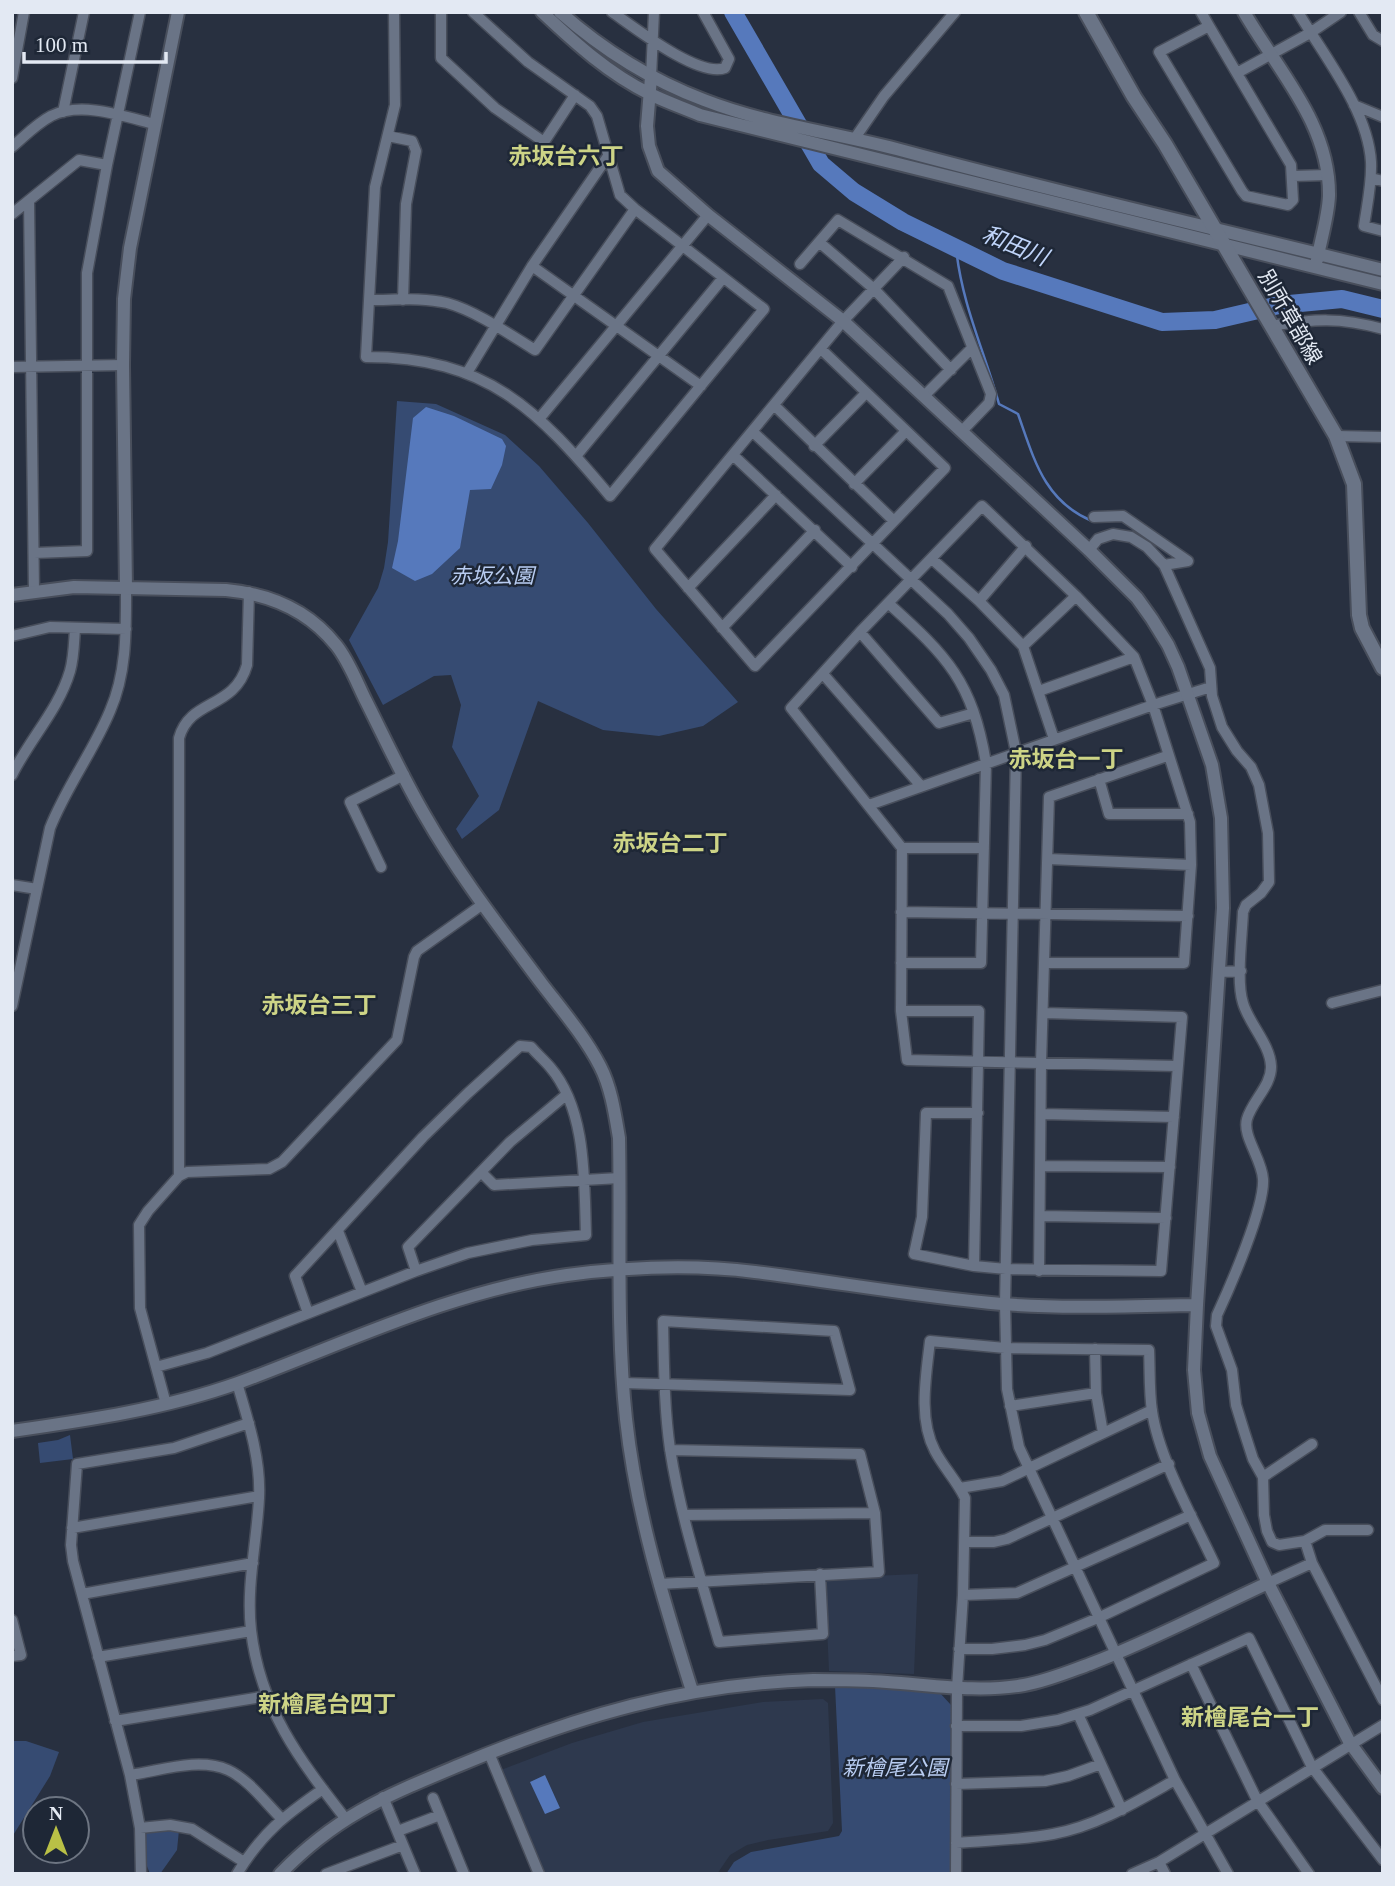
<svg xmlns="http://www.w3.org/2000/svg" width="1395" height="1886" font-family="'Times New Roman','Noto Sans JP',serif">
	<rect width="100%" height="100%" fill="#283040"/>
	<path fill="#2e394e" d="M 918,1574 L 914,1674 L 829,1671 L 825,1582 L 828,1578 Z
		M 823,1699 L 828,1703 L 833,1823 L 828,1831 L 768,1840 L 747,1845 L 730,1855 L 717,1874 L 544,1874 L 501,1770 L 572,1743 L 643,1722 L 763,1702 Z"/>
	<path fill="#364b72" d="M 397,401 L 436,404 L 505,435 L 539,466 L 588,523 L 656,609 L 738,702 L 703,726 L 659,736 L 603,730 L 538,701 L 499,810 L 462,839 L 456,829 L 479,796 L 452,747 L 461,705 L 451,675 L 434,676 L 383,705 L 349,640 L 378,588 L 384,568 L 388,542 Z
		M 70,1435 L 73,1459 L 40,1463 L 38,1443 L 58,1440 Z
		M 835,1686 L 886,1687 L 940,1693 L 951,1705 L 951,1874 L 726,1874 L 734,1862 L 751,1852 L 839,1836 L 842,1831 Z
		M 12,1741 L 26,1741 L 59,1752 L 50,1776 L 12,1837 Z
		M 179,1830 L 177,1850 L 160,1874 L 150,1874 L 145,1861 L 146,1834 L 151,1831 Z"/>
	<path fill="#5679bc" d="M 426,407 L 454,416 L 502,439 L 506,446 L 502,465 L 491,489 L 470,490 L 460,548 L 432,574 L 415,581 L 392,568 L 398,541 L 413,418 Z
		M 545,1775 L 560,1808 L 545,1814 L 530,1782 Z"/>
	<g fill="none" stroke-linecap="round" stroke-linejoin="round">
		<path stroke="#5679bc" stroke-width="2.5" d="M 956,248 C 962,305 984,350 999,404 L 1018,414 C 1034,459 1044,501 1092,521"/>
		<path stroke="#5679bc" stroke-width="18" d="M 733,12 L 821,164 L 854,192 L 903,222 L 1003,271 L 1162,322 L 1215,320 L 1279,305 L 1342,299 L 1383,309"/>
		<defs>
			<path id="minor" d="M 394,12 L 395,105 L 375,187 L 366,357 C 487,357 537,409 610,496 L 764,309 L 635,209 L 620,195 L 597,116 L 590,106 L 528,62 L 473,12
				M 441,12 L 441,58 L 495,108 L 544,142 L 575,95
				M 612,12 C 635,28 699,78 725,68 L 729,59 L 703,12
				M 1201,12 L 1209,26 L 1291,165 L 1293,200 L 1288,205 L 1246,196 L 1242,191 L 1159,52 L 1209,26
				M 1298,12 C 1324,56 1368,110 1371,162 C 1372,183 1367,205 1364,226 L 1383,231
				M 1359,12 L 1373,35 L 1383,41
				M 1237,73 L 1310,33 L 1341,12
				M 651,77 L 654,12
				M 12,78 L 24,12
				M 1354,105 L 1383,117
				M 63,112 L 84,12
				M 388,136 L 412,141 L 416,151 L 406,204 L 403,300
				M 855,138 L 884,96 L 955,12
				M 12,147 C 25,136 36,124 51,116 C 81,101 123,116 154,124
				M 1293,176 L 1327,175
				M 1371,178 L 1383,181
				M 29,202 L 34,591
				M 12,214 L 79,160 L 107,165
				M 819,242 L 874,289 L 951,370
				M 800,264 L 838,220 L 948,286 L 991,394 L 989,403 L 962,431
				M 532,266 L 701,386
				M 370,300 C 395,300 422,297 447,303 C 476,311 509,334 535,350 L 635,209
				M 1271,326 C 1315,319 1339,317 1383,329
				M 822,350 L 945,468 L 755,666 L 655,549 L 843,321 L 904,257
				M 12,367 L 123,365
				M 467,373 L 532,266 L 608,156
				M 924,396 L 972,348
				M 775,406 L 894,521
				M 539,419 L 708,215
				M 753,432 L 948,614 L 969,638 L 991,670 L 1004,695 L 1016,752 L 1005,1304 L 1007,1389 L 1019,1447 L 1175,1780 L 1228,1874
				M 1336,436 L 1383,437
				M 814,446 L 866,393
				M 576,456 L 723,278
				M 734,456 L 852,567
				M 854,484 L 906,431
				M 1094,517 L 1123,516 L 1188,561
				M 1089,550 L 1098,539 L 1113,534 L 1131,537 L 1147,547 L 1164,565 L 1210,668 L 1212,696 L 1222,727 L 1237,751 L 1251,767 L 1259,785 L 1268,833 L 1269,882 L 1261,893 L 1246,905 L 1243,912 C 1242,936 1236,982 1243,1003 C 1249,1024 1270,1044 1271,1066 C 1272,1085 1252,1101 1247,1119 C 1242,1136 1262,1159 1263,1179 C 1265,1207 1230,1287 1217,1315 L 1216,1326 L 1232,1370 L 1236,1405 L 1244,1431 L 1253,1459 L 1263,1477 L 1264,1515 L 1267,1531 L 1272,1542 L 1279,1545 L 1305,1541 L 1312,1563 L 1383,1700
				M 34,553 L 87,551 L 87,273 L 107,165 L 140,12
				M 932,559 L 979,601 L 1023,646 L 1054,739
				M 1164,565 L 1188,561
				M 688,588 L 776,495
				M 979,601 L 1026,546
				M 888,603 C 948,657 972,681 986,763 L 981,963 L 901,963
				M 722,628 L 815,530
				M 860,632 L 939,723 L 974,713
				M 12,636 L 50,627 L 126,629
				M 1023,646 L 1076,596
				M 823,674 L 921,786
				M 1039,691 L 1134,657
				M 12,775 C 29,740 59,709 70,671 C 74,657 74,642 75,628
				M 1099,779 L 1109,814 L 1188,814
				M 869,805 L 1153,705 L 1211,687
				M 902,848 L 984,848
				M 1048,859 L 1191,865
				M 381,867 L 350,802 L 404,775
				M 12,885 L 37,889
				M 901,912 L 1188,916
				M 1045,963 L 1184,963 L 1191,865 L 1190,822 L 1153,705 L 1134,657 L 1076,596 L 982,506 L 860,632 L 791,708 L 902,848 L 901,1011 L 907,1060 L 1177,1066
				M 1219,972 L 1241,971
				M 1332,1003 L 1383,990
				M 12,1006 L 50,828 C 66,787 93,752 110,711 C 127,672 126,630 126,588
				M 901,1011 L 979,1011 L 974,1266
				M 978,1113 L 926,1113 L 922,1217 L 914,1254 L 974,1266 L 1006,1269 L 1161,1271 L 1182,1017 L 1044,1013
				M 1042,1114 L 1174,1117
				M 1041,1166 L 1170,1167
				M 481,1172 L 494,1185 L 620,1178
				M 179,1176 L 179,738 C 190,698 234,710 247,665 L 249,592
				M 1040,1216 L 1166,1218
				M 338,1231 L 362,1292
				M 416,1271 L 408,1247 L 510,1142 L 566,1095
				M 1039,1271 L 1041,1063 L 1049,797 L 1167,756
				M 1095,1349 L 1096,1393 L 1103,1433
				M 156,1367 L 207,1353 L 416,1271 L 468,1253 L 532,1240 L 586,1235 C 584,1181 587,1110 550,1067 C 544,1060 537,1054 531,1047 L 520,1046 L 468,1093 L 423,1137 L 295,1276 L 308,1313
				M 237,1383 C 248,1420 261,1459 259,1498 C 257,1541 246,1586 251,1630 C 260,1708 299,1759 345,1818
				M 623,1383 L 850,1390 L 834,1331 L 663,1321 C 664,1364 664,1407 670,1449 C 680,1514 701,1579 719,1642 L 823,1634 L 820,1574
				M 166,1404 L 140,1308 L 139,1225 L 148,1211 L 179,1176 L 187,1172 L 269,1169 L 282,1162 L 397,1040 L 414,957 L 417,951 L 483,904
				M 1010,1406 L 1096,1393
				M 670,1450 L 860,1454 L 875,1513
				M 1263,1477 L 1312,1444
				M 960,1488 L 1002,1481 L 1152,1410
				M 72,1528 L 259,1496
				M 1305,1541 L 1325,1530 L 1368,1530
				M 965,1542 L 994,1542 L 1007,1539 L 1169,1464
				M 1268,1583 L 1312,1563
				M 659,1584 L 879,1572 L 875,1513 L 684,1515
				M 82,1594 L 253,1563
				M 963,1595 L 1017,1593 L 1191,1515
				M 12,1620 L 21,1655 L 12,1656
				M 98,1657 L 251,1631
				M 1191,1664 L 1257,1800 L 1309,1874
				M 1078,1714 L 1122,1810
				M 115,1721 L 267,1696
				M 956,1726 L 1021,1726 L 1058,1720 L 1090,1710 L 1249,1638 L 1312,1767 L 1383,1860
				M 489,1753 L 539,1874
				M 130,1775 C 160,1771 198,1757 228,1770 C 248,1779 265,1802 281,1818
				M 956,1784 L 1045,1781 L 1068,1776 L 1101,1764
				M 383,1797 L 415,1874
				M 433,1798 L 440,1815
				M 140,1828 L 170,1825 L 192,1829 L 244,1862
				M 398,1831 L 440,1815 L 464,1874
				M 956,1843 C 988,1840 1022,1840 1053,1834 C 1097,1826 1136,1802 1175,1780
				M 1159,1862 L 1165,1874
				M 141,1874 L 140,1828 L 130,1775 L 73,1561 L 71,1545 L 77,1464 L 174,1448 L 249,1423
				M 237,1874 C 262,1833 284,1816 323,1789
				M 326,1874 L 403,1845
				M 956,1874 L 957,1688 L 963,1595 L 965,1498 C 957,1481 944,1468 935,1451 C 918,1419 926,1376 930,1341 L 1005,1348 L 1149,1350 C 1150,1370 1149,1391 1152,1411 C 1159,1459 1193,1518 1214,1563 L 1098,1618 L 1045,1640 L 1025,1645 L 992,1649 L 959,1649
				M 1132,1874 L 1159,1862 L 1383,1725"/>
			<path id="tertiary" d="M 542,12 C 575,43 609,74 650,94 C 666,102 684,108 700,115 L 1383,284
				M 560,12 C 603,50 651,80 704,100 C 768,125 838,133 904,151 C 1063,194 1223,230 1383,270
				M 1244,12 C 1278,71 1330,124 1329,196 C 1328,217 1321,239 1317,260
				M 651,77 L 647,126 L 649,146 L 658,171 L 708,215 L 843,321 L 1089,550 L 1137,598 L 1152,619 L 1168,645 L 1178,667 L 1212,765 L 1221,818 L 1223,908 L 1197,1305 L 1194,1370 L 1198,1413 L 1210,1456 L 1268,1583 L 1350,1743 L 1383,1788
				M 126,588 L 123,365 L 124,299 L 130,248 L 178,12
				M 12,595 L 74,587 L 226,590 C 270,594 308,610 336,645 C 349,661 357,683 366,701 C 385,739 403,778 424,814 C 458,874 501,929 542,984 C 562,1010 585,1037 600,1066 C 611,1087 615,1114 619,1138 C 621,1231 616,1326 626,1419 C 636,1512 664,1602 692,1691
				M 12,1431 C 89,1420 165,1409 238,1383 C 346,1343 451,1291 567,1275 C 628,1267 693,1264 755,1272 C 837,1282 919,1297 1002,1304 C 1066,1309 1132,1306 1197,1305
				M 280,1874 C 337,1815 386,1796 460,1765 C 577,1716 685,1684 813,1680 C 837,1680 863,1680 887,1682 C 933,1685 978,1693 1024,1685 C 1047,1681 1068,1672 1090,1664 C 1151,1641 1209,1610 1268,1583"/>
			<path id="secondary" d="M 1086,12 L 1134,97 L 1165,144 L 1336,436 L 1354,484 L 1359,615 L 1362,628 L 1383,668"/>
		</defs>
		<use href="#minor" stroke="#484e5b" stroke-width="13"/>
		<use href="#tertiary" stroke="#484e5b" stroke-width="16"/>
		<use href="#secondary" stroke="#484e5b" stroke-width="18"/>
		<use href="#minor" stroke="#6a7486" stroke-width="10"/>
		<use href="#tertiary" stroke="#6a7486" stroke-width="12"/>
		<use href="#secondary" stroke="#6a7486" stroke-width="14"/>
	</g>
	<g text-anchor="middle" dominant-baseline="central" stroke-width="5" stroke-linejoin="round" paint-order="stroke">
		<g font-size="21" fill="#e3e9f3" stroke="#1e2736">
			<text transform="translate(1290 317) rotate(60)">別所草部線</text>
		</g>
		<g font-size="21" font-style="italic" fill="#b8ccf1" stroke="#1e2736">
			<text x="492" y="576">赤坂公園</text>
			<text x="895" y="1768">新檜尾公園</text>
		</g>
		<g font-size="23" font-weight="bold" fill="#cdd486" stroke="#1e2736">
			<text x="566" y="156">赤坂台六丁</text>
			<text x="1066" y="759">赤坂台一丁</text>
			<text x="670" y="843">赤坂台二丁</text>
			<text x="319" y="1005">赤坂台三丁</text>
			<text x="327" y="1704">新檜尾台四丁</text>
			<text x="1250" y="1717">新檜尾台一丁</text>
		</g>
		<g font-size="23" font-style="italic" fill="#c0d5fa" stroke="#1e2736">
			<text transform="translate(1015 246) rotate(22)">和田川</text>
		</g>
	</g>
	<rect width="1395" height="1886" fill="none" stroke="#e3e9f3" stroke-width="28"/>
	<g transform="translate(56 1830)"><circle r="33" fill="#1e2736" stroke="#6d7582" stroke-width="2"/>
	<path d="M0-5L12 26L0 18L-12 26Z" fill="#b9c046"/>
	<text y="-10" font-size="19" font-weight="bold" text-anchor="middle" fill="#e3e9f3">N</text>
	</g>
	<path d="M24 52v10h142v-10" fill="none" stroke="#e3e9f3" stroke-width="3.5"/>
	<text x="35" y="52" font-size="21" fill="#e3e9f3" stroke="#1e2736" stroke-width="5" paint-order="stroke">100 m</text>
</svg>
